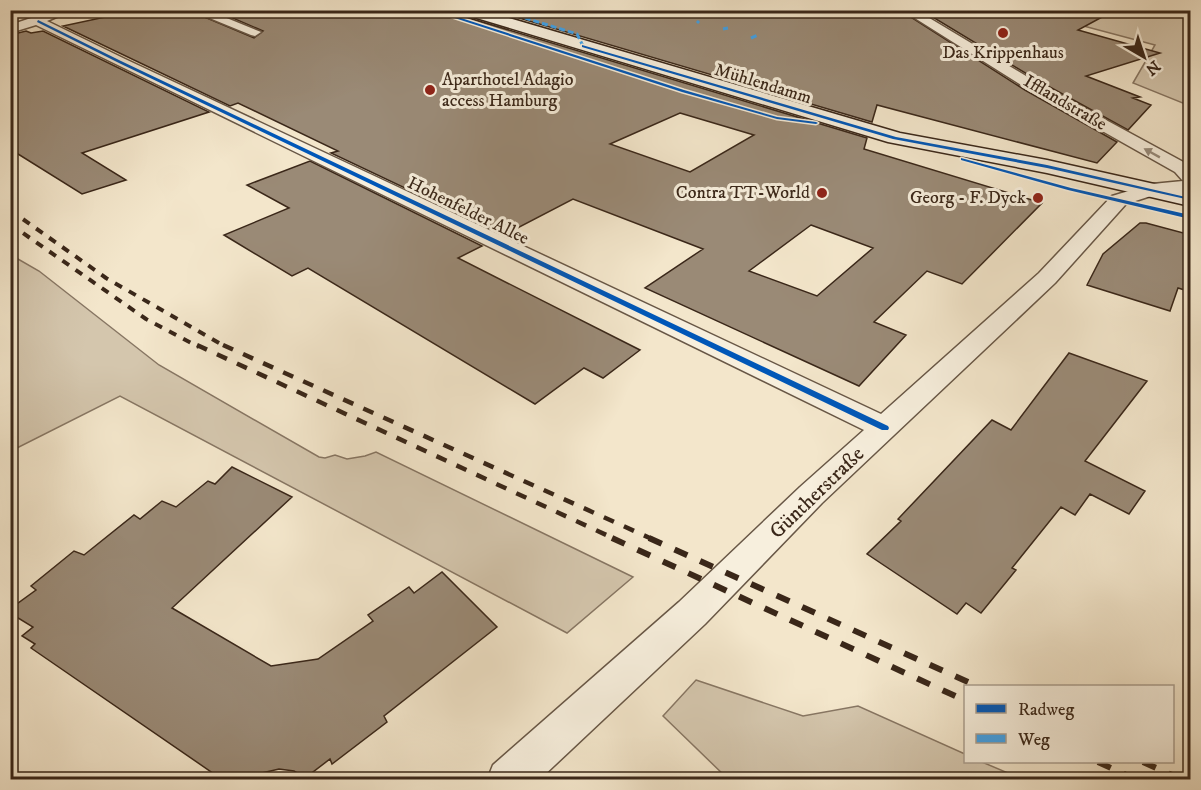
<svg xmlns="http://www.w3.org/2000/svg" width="1201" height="790" font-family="'IM FELL DW Pica',serif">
	<rect width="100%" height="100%" fill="#f3e6cb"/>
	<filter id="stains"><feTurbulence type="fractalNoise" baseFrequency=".00333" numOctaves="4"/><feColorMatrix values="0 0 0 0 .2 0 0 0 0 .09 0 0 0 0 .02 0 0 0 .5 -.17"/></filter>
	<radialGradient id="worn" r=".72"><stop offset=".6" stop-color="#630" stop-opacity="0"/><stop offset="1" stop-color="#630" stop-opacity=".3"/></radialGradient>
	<path fill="#d4c6ad" stroke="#877663" stroke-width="1.5" d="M 1125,11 L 1190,11 L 1186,55 L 1190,56 L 1190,106 L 1133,83 L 1155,45 L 1076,24 Z
		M 11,255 L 39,271 L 159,365 L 319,457 L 325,458 L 335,455 L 347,459 L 365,456 L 376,452 L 633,577 L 567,633 L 120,396 L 11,451 Z
		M 696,680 L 803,716 L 858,706 L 965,754 L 966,762 L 982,762 L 1022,779 L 728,779 L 663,716 Z"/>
	<path fill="#9a8a76" stroke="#3a2719" stroke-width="1.5" fill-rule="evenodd" d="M 138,10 L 188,10 L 254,38 L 263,31 L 214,10 L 456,10 L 459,15 L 867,138 L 864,149 L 1042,203 L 962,284 L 927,271 L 874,322 L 906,335 L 859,386 L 645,288 L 703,249 L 573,199 L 504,235 L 331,153 L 338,151 L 238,103 L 230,106 L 63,26 ZM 680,113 L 754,135 L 690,172 L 610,144 ZM 811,225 L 873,248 L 817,296 L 749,271 Z
		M 492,10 L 900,10 L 1025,90 L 1117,142 L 1097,163 L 877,105 L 872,122 Z
		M 921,10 L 1115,10 L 1078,30 L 1160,53 L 1086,76 L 1140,97 L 1133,98 L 1151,105 L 1128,130 L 1037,80 Z
		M 26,31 L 31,33 L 43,31 L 209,112 L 82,153 L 126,180 L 82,194 L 10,149 L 10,35 Z
		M 310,161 L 482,246 L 458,258 L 640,350 L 603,378 L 584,368 L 535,404 L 308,268 L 292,276 L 224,235 L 289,208 L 247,185 Z
		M 1140,223 L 1146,223 L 1191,235 L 1191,292 L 1178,288 L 1170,311 L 1087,285 L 1103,254 Z
		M 1069,353 L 1147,381 L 1085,461 L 1145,491 L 1129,514 L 1090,494 L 1075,515 L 1061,507 L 1012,568 L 1016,570 L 981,613 L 966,603 L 957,614 L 867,554 L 901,521 L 898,519 L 992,420 L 1011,430 Z
		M 232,467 L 292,497 L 172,608 L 271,666 L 318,659 L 373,621 L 368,615 L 409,587 L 414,593 L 442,572 L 497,627 L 384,716 L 387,722 L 332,764 L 330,759 L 305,778 L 294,771 L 279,769 L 262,773 L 254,780 L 236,780 L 227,773 L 220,778 L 31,648 L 35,644 L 22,636 L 33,627 L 10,613 L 10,609 L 36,590 L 31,586 L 74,551 L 84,555 L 134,515 L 140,519 L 162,501 L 176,507 L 208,481 L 215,484 Z"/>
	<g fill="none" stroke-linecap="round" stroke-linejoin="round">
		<defs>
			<path id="street" d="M 55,10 L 73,10 L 47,21 L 125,59 L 881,414 L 1039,273 L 1112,196 L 1152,184 L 1183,181 L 1175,172 L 1026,88 L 902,10 L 916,10 L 1036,82 L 1187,164 L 1190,168 L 1190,191 L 1154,195 L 1126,204 L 1055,283 L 822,503 L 705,624 L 539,780 L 487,780 L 493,765 L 679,602 L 800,487 L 864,430 L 36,25 L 10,33 L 10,25 Z
				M 190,10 L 207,10 L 261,32 L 255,36 L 251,35 Z"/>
			<path id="secondary" d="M 458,10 L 482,10 L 900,133 L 1047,160 L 1190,192 L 1190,206 L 1047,173 L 888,142 L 460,13 Z"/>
		</defs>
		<use href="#street" stroke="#685746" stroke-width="3"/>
		<use href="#secondary" stroke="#3a2719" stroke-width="3"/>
		<use href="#street" fill="#f7efdd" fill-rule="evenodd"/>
		<use href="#secondary" fill="#f7efdd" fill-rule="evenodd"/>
		<path stroke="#3a2719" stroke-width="4" stroke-dasharray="8 8" stroke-linecap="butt" d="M 10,210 L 106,278 L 226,347
			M 10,224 L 146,319 L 199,347"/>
		<path stroke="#3a2719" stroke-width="4.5" stroke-dasharray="11 11" stroke-linecap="butt" d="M 197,345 L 615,539
			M 223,345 L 652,539"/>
		<path stroke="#3a2719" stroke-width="6" stroke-dasharray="14 14" stroke-linecap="butt" d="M 612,538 L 966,701
			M 649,538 L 977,686
			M 1098,762 L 1137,780
			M 1143,762 L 1183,780"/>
		<path stroke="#3fa2ea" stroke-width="3" stroke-dasharray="6 3" stroke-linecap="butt" d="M 499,10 L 577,34 L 583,46
			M 697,23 L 699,21
			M 723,29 L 728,28
			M 751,38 L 758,35"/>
		<defs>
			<path id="cycleway" d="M 430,10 L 436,10 L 684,90 L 777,117 L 816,122 L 818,123 L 816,124 L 777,119 L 682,92 Z
				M 38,20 L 121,61 L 888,426 L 889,428 L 888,430 L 882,430 L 119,63 L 37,22 Z
				M 582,45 L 896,137 L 1047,165 L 1190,198 L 1190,200 L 1047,168 L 893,139 L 582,47 Z
				M 961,158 L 1071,188 L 1190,215 L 1190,219 L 1068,190 L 961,160 Z"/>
		</defs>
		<use href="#cycleway" stroke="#f7efdd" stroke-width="3"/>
		<use href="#cycleway" fill="#0057b8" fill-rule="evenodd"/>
	</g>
	<defs><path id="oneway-solid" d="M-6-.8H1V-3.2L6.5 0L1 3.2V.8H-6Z" transform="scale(1.5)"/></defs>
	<use fill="#988b7b" href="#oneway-solid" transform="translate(1152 153) rotate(-151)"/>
	<g fill="#8f2418" stroke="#f7efdd" stroke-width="2">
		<circle cx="1003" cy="33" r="6"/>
		<circle cx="430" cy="90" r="6"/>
		<circle cx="822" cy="193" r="6"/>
		<circle cx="1038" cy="198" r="6"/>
	</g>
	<g text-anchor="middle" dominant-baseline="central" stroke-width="6" stroke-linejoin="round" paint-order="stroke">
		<g font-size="18" fill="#3a2719" stroke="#f7efdd" text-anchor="end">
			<text x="1003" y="53" text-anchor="middle">Das Krippenhaus</text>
			<text x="442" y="80" text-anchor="start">Aparthotel Adagio<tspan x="442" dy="21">access Hamburg</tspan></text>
			<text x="810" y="193">Contra TT-World</text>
			<text x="1026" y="198">Georg - F. Dyck</text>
		</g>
		<g font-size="18" fill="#3a2719" stroke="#f7efdd">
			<text transform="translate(763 84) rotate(17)">Mühlendamm</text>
			<text transform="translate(1065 103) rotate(30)">Ifflandstraße</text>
			<text transform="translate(468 211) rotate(26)">Hohenfelder Allee</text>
		</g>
		<g font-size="21" fill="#3a2719" stroke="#f7efdd">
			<text transform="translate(817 493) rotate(-44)">Güntherstraße</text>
		</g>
	</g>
	<rect width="1201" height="790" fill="none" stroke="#f3e6cb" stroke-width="36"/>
	<rect x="12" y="12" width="1177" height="766" fill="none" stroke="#3a2719" stroke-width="3"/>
	<rect x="18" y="18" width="1165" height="754" fill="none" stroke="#3a2719" stroke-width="1.5"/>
	<rect x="964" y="685" width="210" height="78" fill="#f7efdd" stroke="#ab9f8f" stroke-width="1.5"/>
	<rect x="976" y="704" width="30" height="9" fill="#0057b8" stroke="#ab9f8f" stroke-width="1.5"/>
	<text x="1018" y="715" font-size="18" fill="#3a2719">Radweg</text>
	<rect x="976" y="734" width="30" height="9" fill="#3fa2ea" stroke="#ab9f8f" stroke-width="1.5"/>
	<text x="1018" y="745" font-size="18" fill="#3a2719">Weg</text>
	<g transform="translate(1144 57) rotate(141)" stroke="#f7efdd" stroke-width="4.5" paint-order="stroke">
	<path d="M0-4.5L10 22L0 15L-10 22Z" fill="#3a2719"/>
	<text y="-9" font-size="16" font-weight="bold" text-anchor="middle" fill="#3a2719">N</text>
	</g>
	<rect width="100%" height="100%" filter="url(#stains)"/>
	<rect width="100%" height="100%" fill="url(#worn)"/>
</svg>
